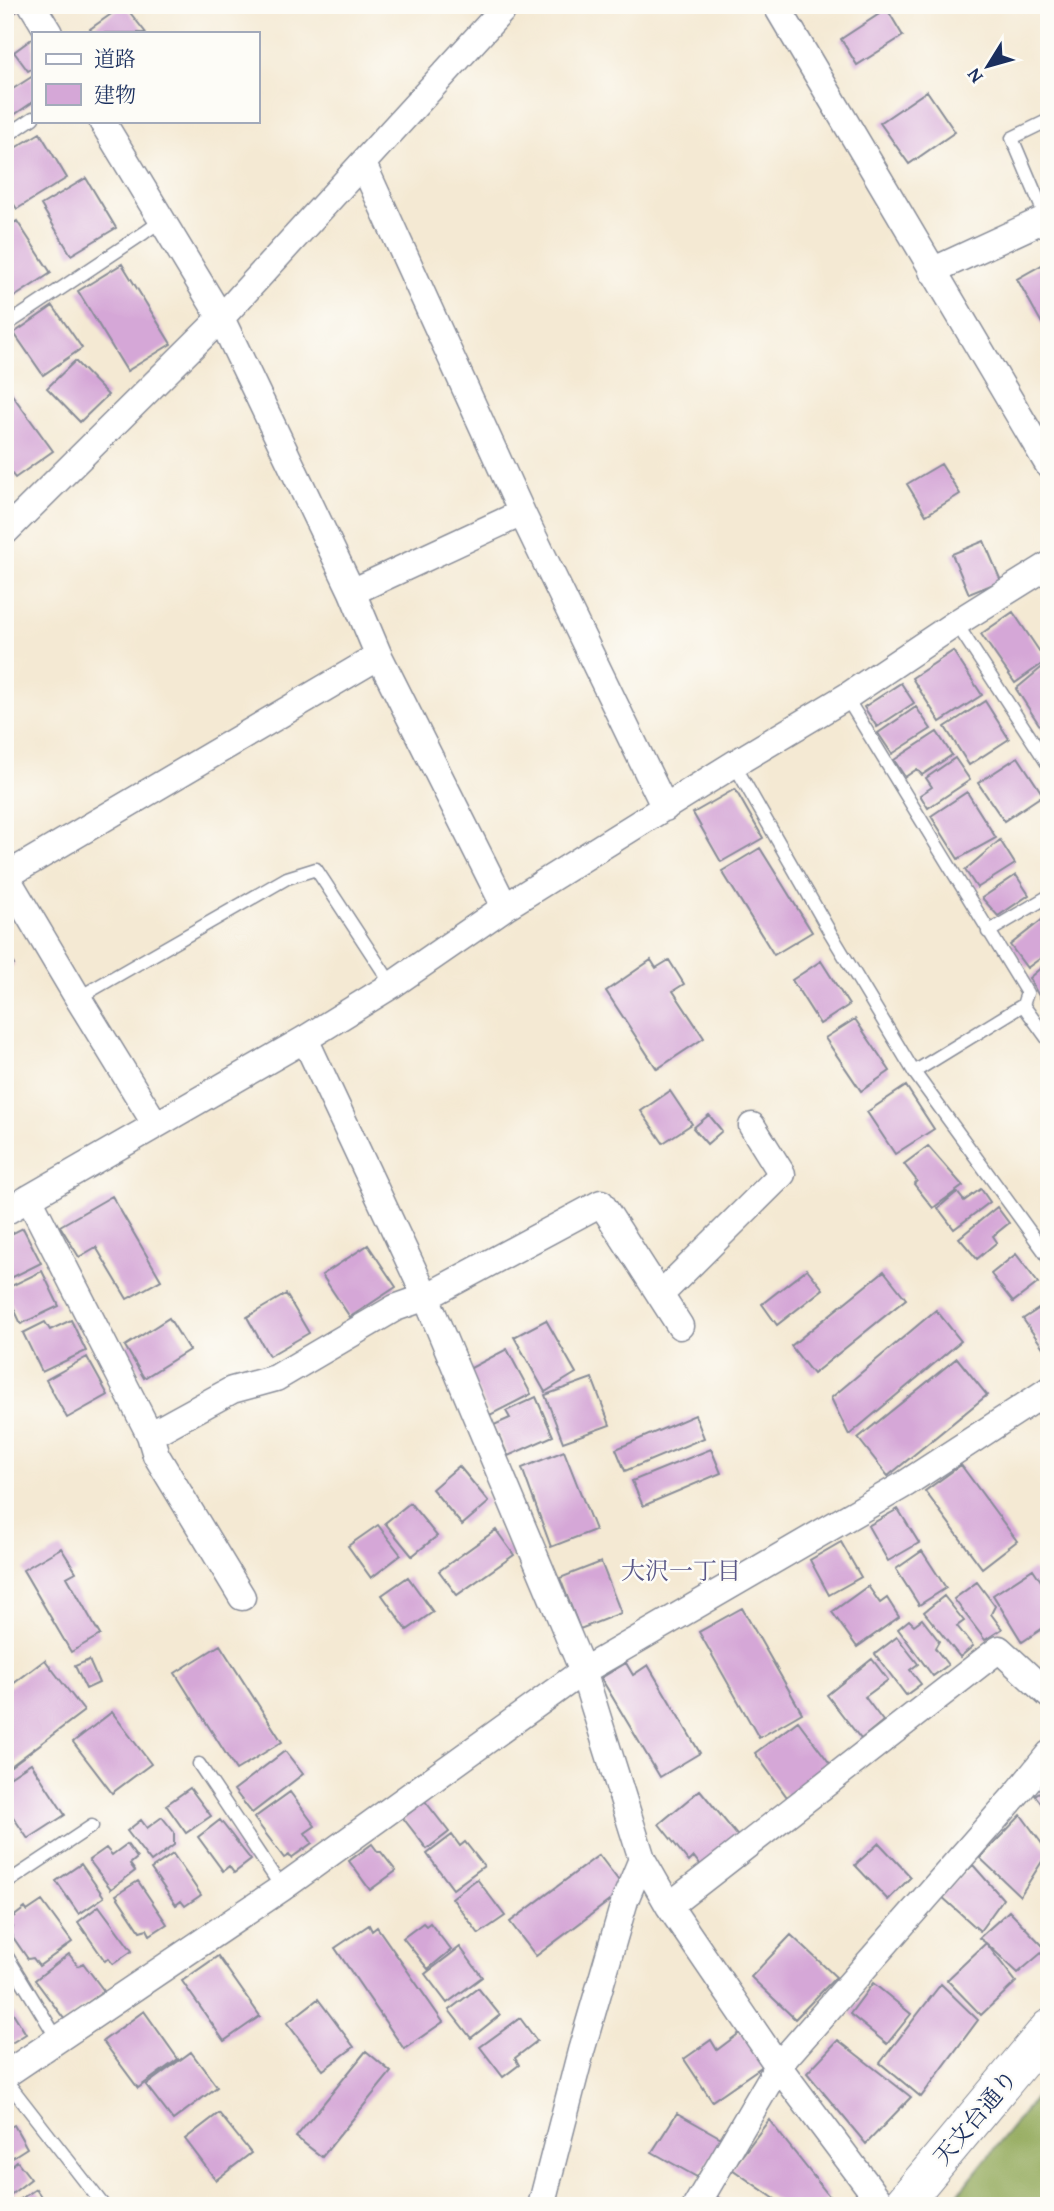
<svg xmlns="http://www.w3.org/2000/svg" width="1054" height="2211" font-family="'Gentium Book Plus','Noto Serif JP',serif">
	<rect width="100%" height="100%" fill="#fdfcf7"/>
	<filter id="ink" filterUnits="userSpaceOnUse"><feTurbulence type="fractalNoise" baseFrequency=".0143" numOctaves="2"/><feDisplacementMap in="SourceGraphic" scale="14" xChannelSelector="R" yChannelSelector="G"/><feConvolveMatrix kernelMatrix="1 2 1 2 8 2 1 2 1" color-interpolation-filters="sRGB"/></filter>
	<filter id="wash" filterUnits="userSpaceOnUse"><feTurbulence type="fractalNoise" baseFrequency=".00686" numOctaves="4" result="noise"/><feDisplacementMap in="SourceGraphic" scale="28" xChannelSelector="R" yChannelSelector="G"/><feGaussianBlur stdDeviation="1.57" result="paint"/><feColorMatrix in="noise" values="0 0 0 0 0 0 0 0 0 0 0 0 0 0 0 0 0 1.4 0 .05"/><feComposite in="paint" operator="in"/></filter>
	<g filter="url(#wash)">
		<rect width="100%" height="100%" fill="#f4e9d3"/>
		<path fill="#92a95a" stroke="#566c5c" stroke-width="2" d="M 1049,2081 L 1049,2206 L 948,2206 Z"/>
		<g id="blocks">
			<path fill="#d5a7d7" d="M 5,5 L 19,5 L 21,9 L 5,19 Z
				M 124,5 L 146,33 L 93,33 L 90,29 Z
				M 887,9 L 903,36 L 857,65 L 841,39 Z
				M 33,38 L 33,68 L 28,71 L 14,52 Z
				M 33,76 L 33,102 L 5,121 L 5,94 Z
				M 927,91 L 955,132 L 909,164 L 880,123 Z
				M 40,133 L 67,178 L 17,209 L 5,191 L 5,154 Z
				M 86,178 L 116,228 L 71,255 L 41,205 Z
				M 17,221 L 51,273 L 5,303 L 5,229 Z
				M 1049,261 L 1049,336 L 1017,279 Z
				M 122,264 L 171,344 L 127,371 L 78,291 Z
				M 53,306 L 82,348 L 43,375 L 14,333 Z
				M 75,361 L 108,395 L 80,422 L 47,388 Z
				M 8,389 L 53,451 L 15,478 L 5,465 L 5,391 Z
				M 941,464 L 960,494 L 926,515 L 907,484 Z
				M 984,541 L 1001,581 L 969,594 L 952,554 Z
				M 1013,612 L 1046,661 L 1015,683 L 981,634 Z
				M 953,651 L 982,695 L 940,722 L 912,678 Z
				M 1047,663 L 1049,734 L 1046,735 L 1016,689 Z
				M 901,683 L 914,703 L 877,727 L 864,707 Z
				M 985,701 L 1009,739 L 969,765 L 945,727 Z
				M 916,707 L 931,729 L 892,754 L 878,733 Z
				M 937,732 L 952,755 L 922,775 L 917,769 L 905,777 L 894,760 Z
				M 1018,757 L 1043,795 L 1004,821 L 978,783 Z
				M 955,758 L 970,780 L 928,808 L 920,795 L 932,787 L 926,778 Z
				M 735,789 L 763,838 L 721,862 L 693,813 Z
				M 967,792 L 996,838 L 958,859 L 931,816 Z
				M 1000,840 L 1015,864 L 977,888 L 965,870 Z
				M 760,848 L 812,932 L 774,955 L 722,871 Z
				M 1016,875 L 1029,895 L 998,916 L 982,898 Z
				M 1043,919 L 1049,927 L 1049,952 L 1027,968 L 1010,945 Z
				M 5,947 L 14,965 L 5,969 Z
				M 651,960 L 656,968 L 669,960 L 684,984 L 673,991 L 704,1038 L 657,1069 L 606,991 Z
				M 821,961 L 849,1005 L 820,1024 L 792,980 Z
				M 1049,961 L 1049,1001 L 1044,1005 L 1029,978 Z
				M 855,1019 L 890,1071 L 861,1091 L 825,1038 Z
				M 906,1086 L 934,1129 L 895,1154 L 867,1112 Z
				M 670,1091 L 692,1124 L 663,1143 L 641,1111 Z
				M 709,1115 L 722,1131 L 707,1144 L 693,1128 Z
				M 928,1146 L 963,1186 L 933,1208 L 914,1184 L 917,1181 L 904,1164 Z
				M 981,1189 L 990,1202 L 954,1229 L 938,1208 L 957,1192 L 964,1201 Z
				M 112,1196 L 161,1280 L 127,1299 L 96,1247 L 79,1257 L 60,1226 Z
				M 997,1207 L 1009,1223 L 993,1236 L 997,1242 L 977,1259 L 959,1238 Z
				M 23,1228 L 41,1263 L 5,1281 L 5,1237 Z
				M 368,1245 L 396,1287 L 350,1317 L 322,1275 Z
				M 1016,1254 L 1038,1283 L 1013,1302 L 991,1274 Z
				M 807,1269 L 823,1289 L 777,1325 L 762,1304 Z
				M 42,1271 L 59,1306 L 21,1324 L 5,1289 Z
				M 884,1271 L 906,1299 L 813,1374 L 791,1346 Z
				M 286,1294 L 309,1333 L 269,1356 L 247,1317 Z
				M 1049,1302 L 1049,1356 L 1023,1319 Z
				M 936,1310 L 961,1341 L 849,1435 L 831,1398 Z
				M 169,1318 L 189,1350 L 144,1378 L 125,1346 Z
				M 71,1320 L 86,1351 L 42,1372 L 23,1333 L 45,1322 L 50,1330 Z
				M 546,1320 L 576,1373 L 545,1392 L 514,1337 Z
				M 507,1349 L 531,1394 L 490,1415 L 467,1370 Z
				M 87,1357 L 108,1395 L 67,1418 L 46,1380 Z
				M 957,1358 L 987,1395 L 888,1476 L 858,1438 Z
				M 592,1378 L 610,1425 L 563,1442 L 545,1395 Z
				M 536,1397 L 553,1436 L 508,1456 L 494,1425 L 510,1418 L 506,1411 Z
				M 695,1415 L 704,1438 L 625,1471 L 616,1449 Z
				M 711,1449 L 721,1473 L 643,1506 L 632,1481 Z
				M 564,1451 L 595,1530 L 551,1547 L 522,1468 Z
				M 961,1465 L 1017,1541 L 982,1568 L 925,1491 Z
				M 459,1466 L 489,1502 L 462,1525 L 432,1489 Z
				M 410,1503 L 437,1536 L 412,1556 L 385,1523 Z
				M 898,1509 L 919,1543 L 888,1561 L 868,1526 Z
				M 378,1525 L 401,1555 L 371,1578 L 348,1546 Z
				M 496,1530 L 514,1555 L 457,1595 L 439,1571 Z
				M 841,1542 L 861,1577 L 829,1595 L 810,1560 Z
				M 61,1548 L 76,1572 L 67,1577 L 100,1635 L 71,1652 L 23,1570 Z
				M 922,1551 L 946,1588 L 919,1605 L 896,1569 Z
				M 601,1562 L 621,1613 L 580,1629 L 560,1578 Z
				M 1033,1569 L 1049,1593 L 1049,1624 L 1022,1642 L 993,1595 Z
				M 408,1577 L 433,1612 L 407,1630 L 382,1595 Z
				M 977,1582 L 995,1606 L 991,1614 L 1002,1629 L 985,1640 L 954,1599 Z
				M 868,1586 L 880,1603 L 887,1598 L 899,1617 L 857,1647 L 832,1612 Z
				M 944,1596 L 964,1621 L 957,1626 L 973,1646 L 960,1657 L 924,1612 Z
				M 742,1608 L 802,1713 L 759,1738 L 699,1632 Z
				M 922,1619 L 939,1641 L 935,1648 L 948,1665 L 933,1676 L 898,1629 L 909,1620 L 914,1625 Z
				M 897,1637 L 918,1664 L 910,1670 L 921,1684 L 906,1695 L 875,1654 Z
				M 220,1645 L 282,1742 L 236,1770 L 175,1673 Z
				M 872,1659 L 888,1680 L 865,1697 L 883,1721 L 861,1739 L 827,1695 Z
				M 45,1660 L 84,1711 L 11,1766 L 5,1758 L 5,1690 Z
				M 89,1660 L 99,1683 L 86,1689 L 75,1666 Z
				M 626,1663 L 633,1675 L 648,1665 L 700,1753 L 660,1777 L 601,1678 Z
				M 112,1712 L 151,1764 L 112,1793 L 73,1742 Z
				M 798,1721 L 831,1765 L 787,1797 L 755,1753 Z
				M 285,1751 L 303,1774 L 252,1813 L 234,1790 Z
				M 31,1763 L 65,1815 L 28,1839 L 5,1805 L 5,1780 Z
				M 1049,1786 L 1049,1814 L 1035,1795 Z
				M 190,1788 L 211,1816 L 186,1833 L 166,1805 Z
				M 700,1790 L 741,1840 L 704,1870 L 694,1857 L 689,1862 L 659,1824 Z
				M 290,1792 L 315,1826 L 305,1833 L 312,1843 L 291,1858 L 289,1855 L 284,1858 L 254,1818 Z
				M 425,1801 L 449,1832 L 427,1849 L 403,1818 Z
				M 1021,1815 L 1048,1852 L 1020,1896 L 980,1858 Z
				M 162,1817 L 174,1832 L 174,1845 L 151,1862 L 127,1831 L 141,1820 L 147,1828 Z
				M 220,1820 L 251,1860 L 234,1873 L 229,1866 L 223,1871 L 198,1837 Z
				M 452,1835 L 460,1846 L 465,1842 L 484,1866 L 453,1889 L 427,1854 Z
				M 879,1843 L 911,1877 L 888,1900 L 855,1865 Z
				M 127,1844 L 137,1858 L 130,1864 L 135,1871 L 111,1889 L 89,1860 L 106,1848 L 112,1855 Z
				M 372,1844 L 378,1852 L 381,1852 L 396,1871 L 370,1890 L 349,1861 Z
				M 173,1854 L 201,1895 L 185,1906 L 181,1901 L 176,1905 L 151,1869 Z
				M 599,1855 L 625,1889 L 536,1956 L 510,1922 Z
				M 81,1864 L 104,1897 L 79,1914 L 56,1881 Z
				M 973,1865 L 1003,1899 L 980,1931 L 941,1896 Z
				M 477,1879 L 505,1916 L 479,1934 L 452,1898 Z
				M 138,1881 L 167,1924 L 150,1935 L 147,1929 L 140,1931 L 116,1895 Z
				M 42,1901 L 72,1942 L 39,1966 L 33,1958 L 28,1959 L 8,1930 L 13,1927 L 8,1921 L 25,1908 L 27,1911 Z
				M 99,1906 L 132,1951 L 113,1964 L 108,1958 L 105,1961 L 78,1922 Z
				M 1009,1911 L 1046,1949 L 1018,1973 L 986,1943 L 1016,1982 L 981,2015 L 947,1980 L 986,1943 L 979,1938 Z
				M 423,1923 L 426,1926 L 430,1923 L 451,1950 L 428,1969 L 403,1938 Z
				M 369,1925 L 372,1931 L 377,1927 L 443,2022 L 404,2049 L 335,1948 Z
				M 791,1935 L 836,1977 L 795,2019 L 751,1977 Z
				M 460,1947 L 482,1977 L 447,2003 L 425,1974 Z
				M 69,1954 L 78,1966 L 83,1963 L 104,1991 L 65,2020 L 35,1980 Z
				M 218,1956 L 260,2016 L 224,2041 L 182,1981 Z
				M 873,1983 L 911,2014 L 887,2044 L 850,2014 Z
				M 941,1984 L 978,2020 L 921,2097 L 880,2063 Z
				M 478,1988 L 500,2015 L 471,2038 L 449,2010 Z
				M 318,1999 L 354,2047 L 323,2070 L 287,2023 Z
				M 5,2000 L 26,2034 L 5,2047 Z
				M 144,2011 L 178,2059 L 138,2088 L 103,2041 Z
				M 520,2018 L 537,2041 L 515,2058 L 519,2065 L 503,2077 L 480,2047 Z
				M 741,2032 L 764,2065 L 712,2101 L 684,2059 L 711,2040 L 717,2050 Z
				M 838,2040 L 911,2097 L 866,2144 L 807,2073 Z
				M 366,2051 L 391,2072 L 322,2157 L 296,2137 Z
				M 191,2052 L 217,2087 L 173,2120 L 146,2085 Z
				M 219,2113 L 251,2153 L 216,2180 L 185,2139 Z
				M 677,2113 L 723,2139 L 697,2177 L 652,2152 Z
				M 769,2120 L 829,2196 L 821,2206 L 785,2206 L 732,2169 Z
				M 14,2125 L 27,2148 L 5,2162 L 5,2126 L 7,2129 Z
				M 17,2161 L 31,2179 L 5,2199 L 5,2171 Z
				M 36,2189 L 46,2204 L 10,2206 Z
				M 715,2195 L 730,2206 L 708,2206 Z"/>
		</g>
	</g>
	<g filter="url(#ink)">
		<use href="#blocks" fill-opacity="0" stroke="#888c98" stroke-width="2"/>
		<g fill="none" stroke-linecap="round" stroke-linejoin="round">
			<defs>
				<path id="service" d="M 5,137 L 33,118
					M 1046,218 L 1012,138 L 1049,120
					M 5,326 L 144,233 L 162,220
					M 956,623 L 1049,766
					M 846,697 L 1027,993 L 1023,1005 L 1049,1041
					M 734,764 L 831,934 L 914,1072 L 1049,1258
					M 988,932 L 1049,896
					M 78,998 L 287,878 L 316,869 L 392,985
					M 914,1072 L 1023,1005
					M 199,1764 L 282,1888
					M 5,1884 L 92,1826
					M 5,1953 L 58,2040
					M 5,2079 L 104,2206"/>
				<path id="minor" d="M 32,5 L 49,33
					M 776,5 L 1049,466
					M 102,121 L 221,318 L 352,592 L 379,656 L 505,907
					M 363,164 L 522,513 L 665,808
					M 932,271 L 1049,217
					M 5,532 L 221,318 L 507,5
					M 352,592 L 522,513
					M 5,875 L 78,998 L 156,1125
					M 6,876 L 379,656
					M 305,1039 L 426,1297 L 583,1671 L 642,1859 L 669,1906 L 778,2066 L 883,2206
					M 29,1198 L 150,1435 L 156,1455 L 242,1597
					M 5,1212 L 305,1039 L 392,985 L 505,907 L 734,764 L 846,697 L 956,623 L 1049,565
					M 660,1295 L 782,1174 L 752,1126
					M 150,1435 L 232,1390 L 276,1378 L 395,1308 L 426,1297 L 601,1203 L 680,1326
					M 669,1906 L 999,1649 L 1049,1695
					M 5,2075 L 282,1888 L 583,1671 L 905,1484 L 1049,1390
					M 541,2206 L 581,2051 L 625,1900 L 642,1859
					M 696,2206 L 778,2066 L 1020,1790 L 1049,1754"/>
				<path id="secondary" d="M 901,2206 L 1049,2028"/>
			</defs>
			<use href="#service" stroke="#888c98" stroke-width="15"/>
			<use href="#minor" stroke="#888c98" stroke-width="29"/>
			<use href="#secondary" stroke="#888c98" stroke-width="39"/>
			<use href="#service" stroke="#fff" stroke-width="12"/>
			<use href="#minor" stroke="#fff" stroke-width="26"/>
			<use href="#secondary" stroke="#fff" stroke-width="37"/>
		</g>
	</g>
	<g text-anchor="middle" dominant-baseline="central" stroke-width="5" stroke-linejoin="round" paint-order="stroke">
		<g font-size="23" fill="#1b2f5e" stroke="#fdfcf7">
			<text transform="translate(975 2117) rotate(-50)">天文台通り</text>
		</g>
		<g font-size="24" fill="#5c5988" stroke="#fdfcf7">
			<text x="681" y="1570">大沢一丁目</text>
		</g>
	</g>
	<rect width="1054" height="2211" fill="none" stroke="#fdfcf7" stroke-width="28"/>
	<rect x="32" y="32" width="228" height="91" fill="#fdfcf7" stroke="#a3aaba" stroke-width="2"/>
	<rect x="46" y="54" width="35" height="10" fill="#ffffff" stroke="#a3aaba" stroke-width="2"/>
	<text x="94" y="66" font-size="21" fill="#1b2f5e">道路</text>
	<rect x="46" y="84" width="35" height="21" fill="#d5a7d7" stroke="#a3aaba" stroke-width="2"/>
	<text x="94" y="102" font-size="21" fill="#1b2f5e">建物</text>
	<g transform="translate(988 66) rotate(233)" stroke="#fdfcf7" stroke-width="5" paint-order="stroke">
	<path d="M0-5L12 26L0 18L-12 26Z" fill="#1b2f5e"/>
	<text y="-10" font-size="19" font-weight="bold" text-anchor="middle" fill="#1b2f5e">N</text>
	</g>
</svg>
